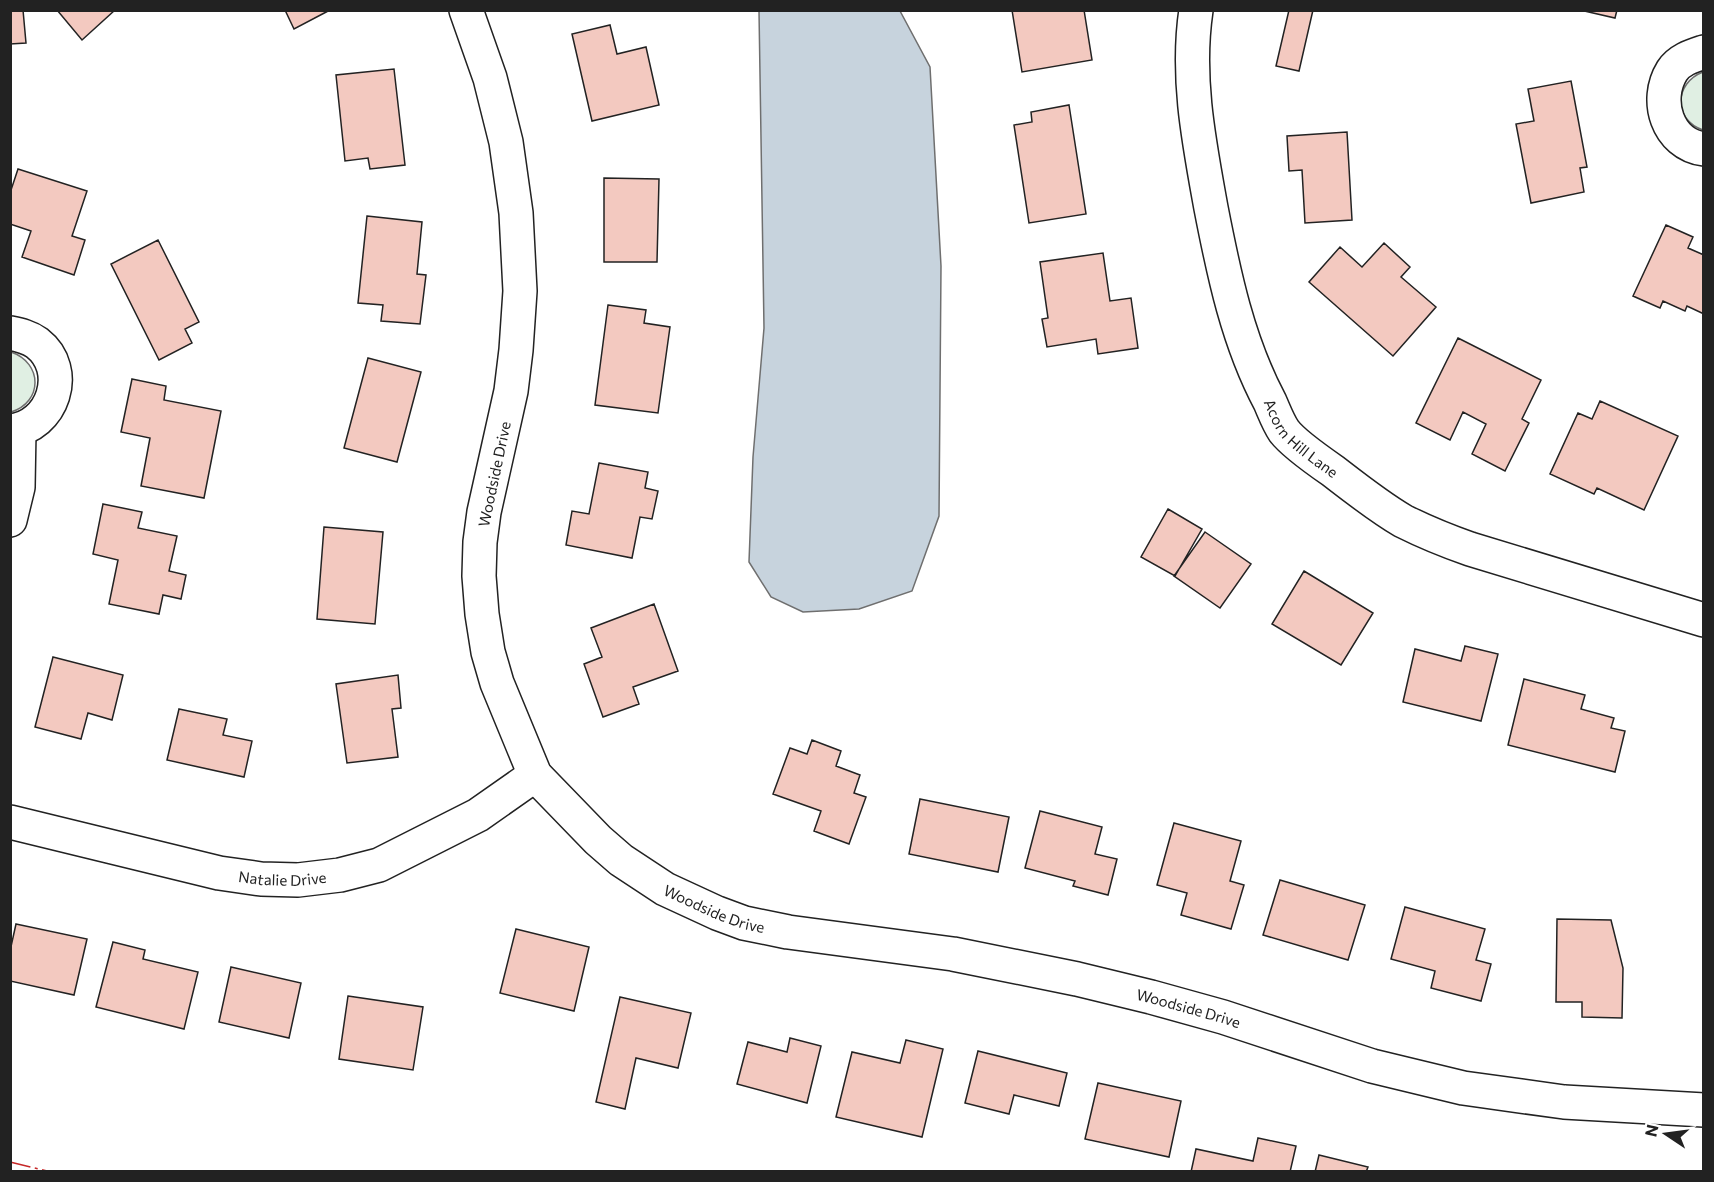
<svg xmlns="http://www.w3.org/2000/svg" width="1714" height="1182" font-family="Commissioner,sans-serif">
	<rect width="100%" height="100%" fill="#fff"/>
	<path fill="#e0efe3" stroke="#6f6f6f" stroke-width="1.5" d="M 1703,72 L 1703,130 C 1673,120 1674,83 1703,72 Z
		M 11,352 C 43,363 43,402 11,412 Z"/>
	<path fill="#c7d3dd" stroke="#6f6f6f" stroke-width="1.5" d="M 759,11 L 900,11 L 930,67 L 941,266 L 939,516 L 912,591 L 859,609 L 803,612 L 771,597 L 749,562 L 753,457 L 764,328 Z"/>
	<path fill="#f3c9c0" stroke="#222" stroke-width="1.5" d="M 10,10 L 23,10 L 26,43 L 10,44 Z
		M 57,10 L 115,10 L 82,40 Z
		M 285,10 L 330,10 L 294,29 Z
		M 1012,10 L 1084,10 L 1092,60 L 1022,72 Z
		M 1289,10 L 1313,10 L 1299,71 L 1276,66 Z
		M 1580,10 L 1617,10 L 1615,18 Z
		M 610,25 L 617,54 L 646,47 L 659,105 L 592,121 L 572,34 Z
		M 394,69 L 405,165 L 370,169 L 368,158 L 345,161 L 336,75 Z
		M 1571,81 L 1587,167 L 1580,168 L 1584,192 L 1531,203 L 1516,124 L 1534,121 L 1528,89 Z
		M 1069,105 L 1086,214 L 1029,223 L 1014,125 L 1032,122 L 1031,112 Z
		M 1347,132 L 1352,220 L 1305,223 L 1302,170 L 1289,171 L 1287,136 Z
		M 18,169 L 87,191 L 72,236 L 85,240 L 74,275 L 22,257 L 31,231 L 10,224 L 10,193 Z
		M 604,178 L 659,179 L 657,262 L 604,262 Z
		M 367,216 L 422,222 L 417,274 L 426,275 L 420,324 L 381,321 L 383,305 L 358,303 Z
		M 1666,225 L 1693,237 L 1688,248 L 1704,255 L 1704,314 L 1687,306 L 1685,311 L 1663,301 L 1660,308 L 1633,296 Z
		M 158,240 L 199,322 L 185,329 L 192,343 L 159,360 L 111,264 Z
		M 1384,243 L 1410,267 L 1401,277 L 1436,307 L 1393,356 L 1309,282 L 1340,247 L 1362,267 Z
		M 1103,253 L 1110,301 L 1131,298 L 1138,348 L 1098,354 L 1096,339 L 1047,347 L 1042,319 L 1048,318 L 1040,262 Z
		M 608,305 L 646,310 L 644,323 L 670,327 L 658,413 L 595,405 Z
		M 1458,338 L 1541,380 L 1522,419 L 1529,423 L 1505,471 L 1472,454 L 1486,424 L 1463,412 L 1450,440 L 1416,423 Z
		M 368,358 L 421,372 L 397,462 L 344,448 Z
		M 132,379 L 166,386 L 164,400 L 221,411 L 204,498 L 141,486 L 150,438 L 121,432 Z
		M 1600,401 L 1678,436 L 1644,510 L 1597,488 L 1594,494 L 1550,474 L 1578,413 L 1592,419 Z
		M 599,463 L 648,472 L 645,488 L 658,491 L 652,519 L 640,517 L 632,558 L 566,545 L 572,511 L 589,514 Z
		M 103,504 L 142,512 L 138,528 L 177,536 L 169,571 L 186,575 L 181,599 L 163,595 L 159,614 L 109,604 L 118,560 L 93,554 Z
		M 1168,509 L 1202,529 L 1175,576 L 1141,557 Z
		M 324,527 L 383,532 L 375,624 L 317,619 Z
		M 1205,532 L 1251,564 L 1220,608 L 1174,576 Z
		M 1304,571 L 1373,613 L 1341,665 L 1272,624 Z
		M 654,604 L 678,671 L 633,687 L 639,704 L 603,717 L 584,664 L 602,657 L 591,628 Z
		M 1465,646 L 1498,654 L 1481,721 L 1403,702 L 1415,649 L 1461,661 Z
		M 53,657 L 123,675 L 112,720 L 88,713 L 81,739 L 35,727 Z
		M 398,675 L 401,708 L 392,709 L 398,757 L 347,763 L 336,684 Z
		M 1524,679 L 1585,695 L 1581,709 L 1614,718 L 1611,728 L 1625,731 L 1615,772 L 1508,745 Z
		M 179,709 L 227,719 L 223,735 L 252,741 L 244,777 L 167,760 Z
		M 812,740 L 841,751 L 836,766 L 860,775 L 854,793 L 866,797 L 849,844 L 814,831 L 821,811 L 773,794 L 790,748 L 807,754 Z
		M 920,799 L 1009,817 L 998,872 L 909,854 Z
		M 1040,811 L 1102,827 L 1095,854 L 1117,859 L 1108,895 L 1073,886 L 1075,881 L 1025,868 Z
		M 1174,823 L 1241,841 L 1230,881 L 1244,885 L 1231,929 L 1181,915 L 1187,893 L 1157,885 Z
		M 1280,880 L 1365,905 L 1348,960 L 1263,935 Z
		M 1405,907 L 1485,929 L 1476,960 L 1491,964 L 1481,1001 L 1431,988 L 1435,971 L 1391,959 Z
		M 1557,919 L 1611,920 L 1623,968 L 1622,1018 L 1582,1017 L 1582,1002 L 1556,1002 Z
		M 16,924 L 87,939 L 74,995 L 10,981 L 10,951 Z
		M 516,929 L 589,947 L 574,1011 L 500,993 Z
		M 113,942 L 145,950 L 143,959 L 198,972 L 184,1029 L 96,1007 Z
		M 231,967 L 301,983 L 289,1038 L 219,1022 Z
		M 348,996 L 423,1007 L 413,1070 L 339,1059 Z
		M 620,997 L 691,1013 L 678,1068 L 636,1058 L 625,1109 L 596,1102 Z
		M 790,1038 L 821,1046 L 807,1103 L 737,1084 L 748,1042 L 787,1052 Z
		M 906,1040 L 943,1049 L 922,1137 L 836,1117 L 852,1052 L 900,1063 Z
		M 978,1051 L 1067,1073 L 1059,1106 L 1014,1095 L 1009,1114 L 965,1103 Z
		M 1098,1083 L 1181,1101 L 1169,1157 L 1085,1139 Z
		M 1258,1138 L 1296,1146 L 1290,1172 L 1191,1172 L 1196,1149 L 1253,1161 Z
		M 1319,1155 L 1368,1167 L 1366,1172 L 1315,1172 Z"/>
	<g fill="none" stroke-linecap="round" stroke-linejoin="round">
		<defs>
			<g id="minor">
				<path id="s1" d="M 466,10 L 490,78 L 506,142 L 516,213 L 520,291 L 516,350 L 511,391 L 484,512 L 480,542 L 479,576 L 482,614 L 488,652 L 497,683 L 535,775 L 598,840 L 621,860 L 665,889 L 717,913 L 744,923 L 788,932 L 953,954 L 1077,979 L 1151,997 L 1223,1017 L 1372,1066 L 1463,1088 L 1564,1102 L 1704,1110"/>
				<path id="s2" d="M 1196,10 C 1186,77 1199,142 1211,208 C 1224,275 1238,342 1270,402 C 1274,411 1278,422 1284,431 C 1293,443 1320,462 1333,471 C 1355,488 1379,507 1403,521 C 1425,532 1447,541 1470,549 L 1704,620"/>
				<path d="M 1704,52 C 1692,56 1679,60 1672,71 C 1654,100 1667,144 1704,149"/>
				<path d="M 10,333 C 20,335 29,337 37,343 C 72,370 53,427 10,431"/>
				<path d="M 10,520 L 18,487 L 19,430"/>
				<path id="s3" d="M 10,822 L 219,873 L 261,879 L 298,880 L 340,875 L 379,865 L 478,815 L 535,775"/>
			</g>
		</defs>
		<use href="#minor" stroke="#222" stroke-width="36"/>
		<use href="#minor" stroke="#fff" stroke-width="33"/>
		<path stroke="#c62828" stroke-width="1.5" stroke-dasharray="21 4.5 3 4.5" stroke-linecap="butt" d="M 10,1162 L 51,1172"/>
	</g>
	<g text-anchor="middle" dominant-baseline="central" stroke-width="4.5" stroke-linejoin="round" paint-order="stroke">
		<g font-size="15" fill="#222" stroke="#fff">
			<text stroke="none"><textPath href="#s2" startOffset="452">Acorn Hill Lane</textPath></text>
			<text transform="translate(494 474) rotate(-78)">Woodside Drive</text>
			<text stroke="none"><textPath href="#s3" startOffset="279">Natalie Drive</textPath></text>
			<text stroke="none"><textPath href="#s1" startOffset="1012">Woodside Drive</textPath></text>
			<text stroke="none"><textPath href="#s1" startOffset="1498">Woodside Drive</textPath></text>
		</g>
	</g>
	<rect width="1714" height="1182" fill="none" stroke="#222222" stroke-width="24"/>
	<g transform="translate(1666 1134) rotate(283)" stroke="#ffffff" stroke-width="4.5" paint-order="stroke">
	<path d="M0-4.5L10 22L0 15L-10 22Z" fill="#222222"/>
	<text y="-9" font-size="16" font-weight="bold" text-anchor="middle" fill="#222222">N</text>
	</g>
</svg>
